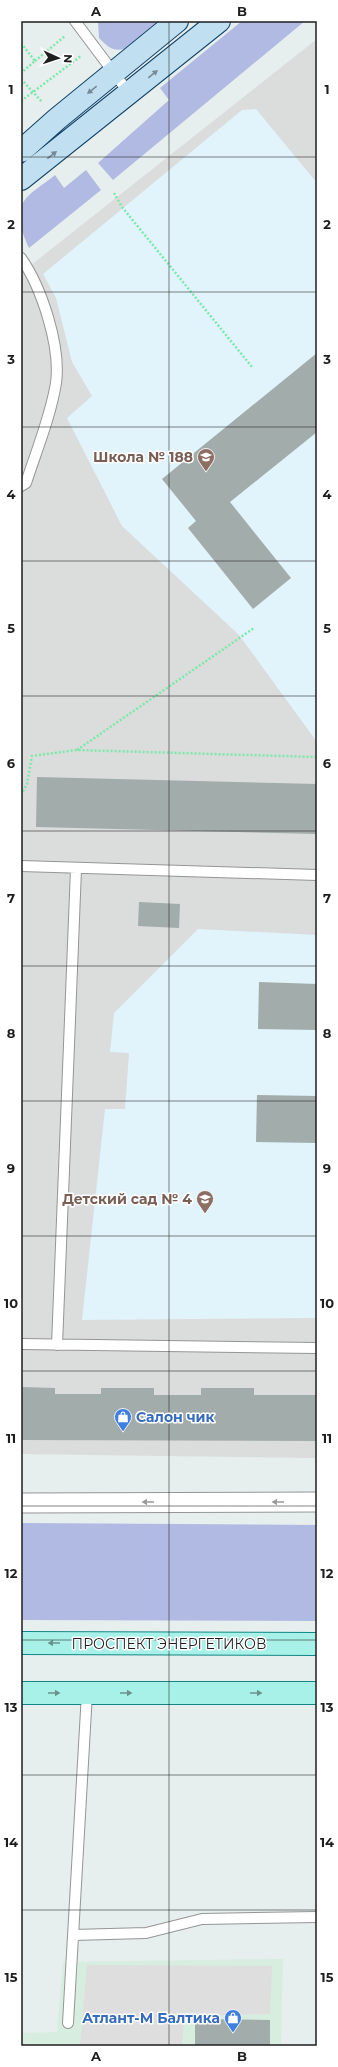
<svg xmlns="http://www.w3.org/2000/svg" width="338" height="2067" font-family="Montserrat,sans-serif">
	<rect width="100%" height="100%" fill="#e6eeee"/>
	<path fill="#dbdcdc" d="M 317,39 L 317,1458 L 21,1454 L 21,273 Z"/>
	<path fill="#d7eddf" d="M 283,1959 L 281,2046 L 21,2046 L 21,2033 L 57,2032 L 63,1962 Z"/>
	<path fill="#e1f3fb" d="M 256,109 L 317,183 L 317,742 L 239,635 L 122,526 L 67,418 L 92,396 L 72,362 L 56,298 L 43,274 L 242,110 Z
		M 198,929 L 317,935 L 317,1318 L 82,1320 L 105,1109 L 125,1109 L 129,1053 L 110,1052 L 114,1013 Z"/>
	<path fill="#b1bae2" d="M 98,21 L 158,21 L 124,49 C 112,52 107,46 99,38 Z
		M 242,21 L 305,21 L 113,180 L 98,163 L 169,100 L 160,88 Z
		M 86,170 L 101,190 L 29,248 C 23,236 15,214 24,201 C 31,191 46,183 55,175 L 64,188 Z
		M 21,1523 L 317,1525 L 317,1621 L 21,1620 Z"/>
	<path fill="#dedede" d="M 87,1965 L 272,1966 L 270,2014 L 184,2016 L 182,2046 L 80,2046 Z"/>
	<path fill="#a2acaa" d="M 317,353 L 317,432 L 230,502 L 291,578 L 253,609 L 188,528 L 196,521 L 162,479 Z
		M 37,777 L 317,784 L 317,834 L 36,827 Z
		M 139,902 L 180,904 L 179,928 L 138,926 Z
		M 259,982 L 317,984 L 317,1030 L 258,1029 Z
		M 257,1095 L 317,1096 L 317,1143 L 256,1142 Z
		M 21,1387 L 55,1388 L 55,1394 L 101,1394 L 101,1388 L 154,1388 L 154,1395 L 201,1395 L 201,1388 L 254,1388 L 254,1395 L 317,1395 L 317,1441 L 21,1440 Z
		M 195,2019 L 270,2020 L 270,2046 L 195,2046 Z"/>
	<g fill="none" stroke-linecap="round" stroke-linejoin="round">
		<defs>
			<path id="lane" d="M 75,21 L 129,93
				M 21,258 C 42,288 61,347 56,383 C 51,415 36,452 26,483 L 21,486
				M 21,866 L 317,875
				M 21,1344 L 317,1348
				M 57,1345 L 76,869
				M 73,1935 L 146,1933 L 202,1919 L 317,1917
				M 68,2023 L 87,1693"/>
			<path id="street" d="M 21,1503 L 317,1502"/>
			<path id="secondary" d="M 21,151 L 57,119 L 177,21
				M 21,179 L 219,21"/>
			<path id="primary" d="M 21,1643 L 317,1644
				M 21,1693 L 317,1693"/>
		</defs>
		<use href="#lane" stroke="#959595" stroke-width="12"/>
		<use href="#street" stroke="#959595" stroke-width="21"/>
		<use href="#secondary" stroke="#124469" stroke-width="24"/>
		<use href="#primary" stroke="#128785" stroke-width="24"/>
		<path stroke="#7be9a9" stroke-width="2.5" stroke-dasharray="2 2" stroke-linecap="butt" d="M 21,43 L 35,61 L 21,73
			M 35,61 L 65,36
			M 21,79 L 42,102
			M 21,101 L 81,56
			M 114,193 L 122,207 L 252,367
			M 77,750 L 254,628
			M 21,795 L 27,784 L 32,756 L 77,750 L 317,757"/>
		<use href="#lane" stroke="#fff" stroke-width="10"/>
		<use href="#street" stroke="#fff" stroke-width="19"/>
		<use href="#secondary" stroke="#c0e0f2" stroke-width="22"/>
		<use href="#primary" stroke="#a8f1e8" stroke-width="22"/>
	</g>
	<defs><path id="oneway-solid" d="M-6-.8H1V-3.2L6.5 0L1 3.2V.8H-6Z"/></defs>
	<g fill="#778993">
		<use href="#oneway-solid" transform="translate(153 74) rotate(-39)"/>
		<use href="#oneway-solid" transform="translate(92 90) rotate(141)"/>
		<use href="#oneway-solid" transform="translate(52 155) rotate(-38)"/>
	</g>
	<g fill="#9a9a9a">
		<use href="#oneway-solid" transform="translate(148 1502) rotate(180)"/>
		<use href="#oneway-solid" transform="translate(278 1502) rotate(180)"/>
	</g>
	<g fill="#6a928d">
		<use href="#oneway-solid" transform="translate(54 1643) rotate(-180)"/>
		<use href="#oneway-solid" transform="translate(54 1693)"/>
		<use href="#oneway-solid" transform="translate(126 1693)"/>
		<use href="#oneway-solid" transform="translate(256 1693)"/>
	</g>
	<path fill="none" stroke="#1e1e1e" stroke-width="1" stroke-opacity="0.55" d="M 169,21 L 169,2046M 21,157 L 317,157M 21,292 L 317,292M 21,427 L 317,427M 21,561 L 317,561M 21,696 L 317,696M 21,831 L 317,831M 21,966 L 317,966M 21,1101 L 317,1101M 21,1236 L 317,1236M 21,1371 L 317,1371M 21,1506 L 317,1506M 21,1640 L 317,1640M 21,1775 L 317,1775M 21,1910 L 317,1910"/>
	<defs>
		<symbol id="school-pin" viewBox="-11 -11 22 30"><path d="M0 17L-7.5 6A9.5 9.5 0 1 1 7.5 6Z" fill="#8d6e63" stroke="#fff"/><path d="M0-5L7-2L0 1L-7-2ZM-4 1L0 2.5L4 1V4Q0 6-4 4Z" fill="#fff"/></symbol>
		<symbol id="shop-pin" viewBox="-11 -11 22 30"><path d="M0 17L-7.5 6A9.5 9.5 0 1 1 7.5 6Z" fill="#3f7fe0" stroke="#fff"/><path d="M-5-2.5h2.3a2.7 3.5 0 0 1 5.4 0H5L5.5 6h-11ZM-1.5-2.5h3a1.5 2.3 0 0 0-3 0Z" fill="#fff"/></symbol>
	</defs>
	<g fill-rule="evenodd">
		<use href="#school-pin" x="196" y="447" width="20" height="27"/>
		<use href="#school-pin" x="195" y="1189" width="20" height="27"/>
		<use href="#shop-pin" x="113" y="1407" width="20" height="27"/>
		<use href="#shop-pin" x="223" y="2008" width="20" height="27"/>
	</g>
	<g text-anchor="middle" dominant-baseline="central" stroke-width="3" stroke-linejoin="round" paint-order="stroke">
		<g font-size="14" font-weight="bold" fill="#785e54" stroke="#fff" text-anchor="end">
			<text x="193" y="457">Школа № 188</text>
			<text x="192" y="1199">Детский сад № 4</text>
		</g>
		<g font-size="14" font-weight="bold" fill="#366cbe" stroke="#fff" text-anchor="start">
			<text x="136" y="1417">Салон чик</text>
			<text x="220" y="2018" text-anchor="end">Атлант-М Балтика</text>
		</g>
		<g font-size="14" fill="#1e1e1e" stroke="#fff">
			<text x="169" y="1644">ПРОСПЕКТ ЭНЕРГЕТИКОВ</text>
		</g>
	</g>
	<rect width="338" height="2067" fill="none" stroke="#ffffff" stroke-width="44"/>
	<g transform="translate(58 58) rotate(93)" stroke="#ffffff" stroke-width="3" paint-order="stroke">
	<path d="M0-3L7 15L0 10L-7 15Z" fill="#1e1e1e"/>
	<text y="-6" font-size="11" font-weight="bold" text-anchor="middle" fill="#1e1e1e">N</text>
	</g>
	<rect x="22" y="22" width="294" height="2023" fill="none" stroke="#1e1e1e" stroke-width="1.5"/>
	<g font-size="13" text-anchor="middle" font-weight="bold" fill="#1e1e1e">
		<text x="96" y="16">A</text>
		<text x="242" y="16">B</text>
		<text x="11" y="94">1</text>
		<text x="327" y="94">1</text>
		<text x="11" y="229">2</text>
		<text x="327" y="229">2</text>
		<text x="11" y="364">3</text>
		<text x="327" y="364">3</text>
		<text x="11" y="499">4</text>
		<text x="327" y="499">4</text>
		<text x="11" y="633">5</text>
		<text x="327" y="633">5</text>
		<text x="11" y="768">6</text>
		<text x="327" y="768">6</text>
		<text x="11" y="903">7</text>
		<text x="327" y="903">7</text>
		<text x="11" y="1038">8</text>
		<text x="327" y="1038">8</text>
		<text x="11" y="1173">9</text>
		<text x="327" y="1173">9</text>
		<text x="11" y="1308">10</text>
		<text x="327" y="1308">10</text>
		<text x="11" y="1443">11</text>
		<text x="327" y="1443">11</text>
		<text x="11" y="1578">12</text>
		<text x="327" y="1578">12</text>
		<text x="11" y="1712">13</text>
		<text x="327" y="1712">13</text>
		<text x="11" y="1847">14</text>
		<text x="327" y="1847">14</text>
		<text x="11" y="1982">15</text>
		<text x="327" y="1982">15</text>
		<text x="96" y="2061">A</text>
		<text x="242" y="2061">B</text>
	</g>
</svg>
